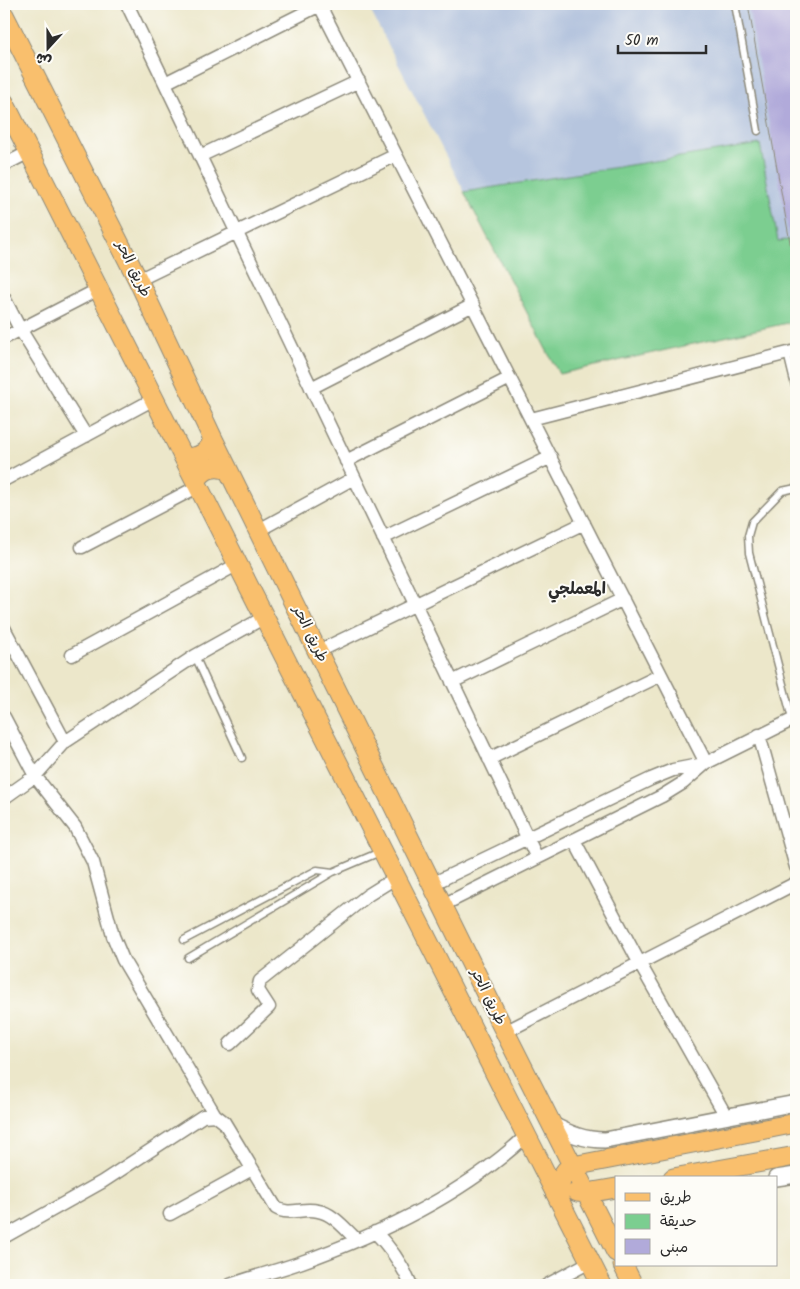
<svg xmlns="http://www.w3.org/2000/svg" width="800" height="1289" font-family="Kalam,'Playpen Sans Arabic',sans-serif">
	<rect width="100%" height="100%" fill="#fdfcf7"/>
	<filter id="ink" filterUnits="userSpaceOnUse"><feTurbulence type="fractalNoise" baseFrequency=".02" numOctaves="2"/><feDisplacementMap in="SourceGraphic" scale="10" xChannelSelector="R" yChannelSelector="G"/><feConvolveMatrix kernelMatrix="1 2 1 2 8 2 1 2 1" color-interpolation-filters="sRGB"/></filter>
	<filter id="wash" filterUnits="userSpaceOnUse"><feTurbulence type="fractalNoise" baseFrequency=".0096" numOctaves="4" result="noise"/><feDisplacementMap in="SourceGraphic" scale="20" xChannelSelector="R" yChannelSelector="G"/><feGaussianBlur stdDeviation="1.12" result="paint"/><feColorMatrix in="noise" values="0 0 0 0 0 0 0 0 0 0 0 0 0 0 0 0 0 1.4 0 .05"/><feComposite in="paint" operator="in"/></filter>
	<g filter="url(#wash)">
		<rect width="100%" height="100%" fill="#ece7ca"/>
		<path fill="#b6c5de" d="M 367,4 L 796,4 L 796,321 L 559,374 Z"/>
		<path fill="#7bce90" stroke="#537c5e" d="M 760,144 L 778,241 L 796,239 L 796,321 L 559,374 L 464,192 Z"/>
		<g id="blocks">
			<path fill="#b1aada" d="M 748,4 L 796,4 L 796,247 L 791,248 Z"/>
		</g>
	</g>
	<g filter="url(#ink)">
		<use href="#blocks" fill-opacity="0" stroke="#8c897a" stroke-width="1"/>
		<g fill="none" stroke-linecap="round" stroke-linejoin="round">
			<defs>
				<path id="service" d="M 735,4 L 758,131
					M 787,353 L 796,390
					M 195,656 L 242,758
					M 792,719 L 749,553 L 748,536 L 752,522 L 782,491 L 796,488
					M 184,940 L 317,870 L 333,872
					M 188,958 L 333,872 L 380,852"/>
				<path id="minor" d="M 127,4 L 537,858
					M 319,4 L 706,763
					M 165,83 L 320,5
					M 200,156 L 359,81
					M 4,165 L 29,152
					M 138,280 L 396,155
					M 4,298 L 20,329 L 86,436
					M 4,338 L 99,289
					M 311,388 L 473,305
					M 531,419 L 796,351
					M 346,461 L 510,378
					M 4,480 L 154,399
					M 259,530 L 354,478
					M 383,538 L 551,457
					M 82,547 L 199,486
					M 4,628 L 65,742
					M 319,651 L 584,523
					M 72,655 L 238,564
					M 452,682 L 623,599
					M 4,717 L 35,776 L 75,827 L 93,862 L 113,936 L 123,960 L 215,1115
					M 759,735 L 796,867
					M 489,759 L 661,675
					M 4,798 L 35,776 L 65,742 L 195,656 L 265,617
					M 574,840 L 640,964 L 726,1116
					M 432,884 L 651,779 L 673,770 L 704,764
					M 443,905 L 662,796 L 683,783 L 706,763 L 796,718
					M 505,1032 L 796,883
					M 230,1044 L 269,1007 L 258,990 L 260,981 L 368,895 L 397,877
					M 170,1214 L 252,1169
					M 375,1232 C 391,1248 402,1264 411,1285
					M 4,1237 L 102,1182 L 203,1116 L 215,1115 L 224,1122 L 276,1208 C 290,1216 303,1207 318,1211 C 333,1213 346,1230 356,1239
					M 230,1285 C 252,1277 276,1271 299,1263 C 378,1235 466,1193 527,1135
					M 547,1285 L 590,1262"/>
				<path id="tertiary" d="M 551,1124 C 570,1134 584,1140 605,1140 L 796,1103
					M 776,1178 L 796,1175"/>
				<path id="primary" d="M 4,15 L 138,280 L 213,439 L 490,1002 L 616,1252
					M 4,102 L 602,1285
					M 184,457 C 198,459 209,453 213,439
					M 196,481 C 204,468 215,465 228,470
					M 673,1178 L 796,1156
					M 577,1192 L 587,1193 L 616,1188
					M 559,1200 C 560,1187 559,1171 573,1166 L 796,1123
					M 623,1265 L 633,1285"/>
			</defs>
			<use href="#service" stroke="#8c897a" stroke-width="9"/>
			<use href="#minor" stroke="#8c897a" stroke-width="15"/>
			<use href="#tertiary" stroke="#8c897a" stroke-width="18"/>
			<use href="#primary" stroke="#8c897a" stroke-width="21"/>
			<use href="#service" stroke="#fff" stroke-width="6"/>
			<use href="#minor" stroke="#fff" stroke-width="12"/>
			<use href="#tertiary" stroke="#fff" stroke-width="15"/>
			<use href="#primary" stroke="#f9bf6d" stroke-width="19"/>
		</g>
	</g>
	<g text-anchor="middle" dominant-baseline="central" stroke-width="4" stroke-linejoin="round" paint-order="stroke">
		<g font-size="15" fill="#2b2b2b" stroke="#fdfcf7">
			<text transform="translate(133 269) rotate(64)">طريق الحر</text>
			<text transform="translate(310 634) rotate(64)">طريق الحر</text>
			<text transform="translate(488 997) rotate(64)">طريق الحر</text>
		</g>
		<g font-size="16" font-weight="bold" fill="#2b2b2b" stroke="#fdfcf7">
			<text x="577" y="589">المعملجي</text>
		</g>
	</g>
	<rect width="800" height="1289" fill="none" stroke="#fdfcf7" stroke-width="20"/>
	<rect x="615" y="1176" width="162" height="90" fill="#fdfcf7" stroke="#a9a8a5"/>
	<rect x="625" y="1193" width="25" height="8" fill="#f9bf6d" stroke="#a9a8a5"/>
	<text x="660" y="1202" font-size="15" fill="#2b2b2b">طريق</text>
	<rect x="625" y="1214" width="25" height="15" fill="#7bce90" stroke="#a9a8a5"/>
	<text x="660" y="1226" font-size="15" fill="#2b2b2b">حديقة</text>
	<rect x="625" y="1239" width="25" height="15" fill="#b1aada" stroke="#a9a8a5"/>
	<text x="660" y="1252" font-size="15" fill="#2b2b2b">مبنى</text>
	<g transform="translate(48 48) rotate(201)" stroke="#fdfcf7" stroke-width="4" paint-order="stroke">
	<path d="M0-4L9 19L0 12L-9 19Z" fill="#2b2b2b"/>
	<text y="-8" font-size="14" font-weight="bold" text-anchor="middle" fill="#2b2b2b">ش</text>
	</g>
	<path d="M618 45v8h88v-8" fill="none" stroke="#2b2b2b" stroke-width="2.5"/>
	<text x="625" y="45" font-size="15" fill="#2b2b2b" stroke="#fdfcf7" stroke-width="4" paint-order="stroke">50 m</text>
</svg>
